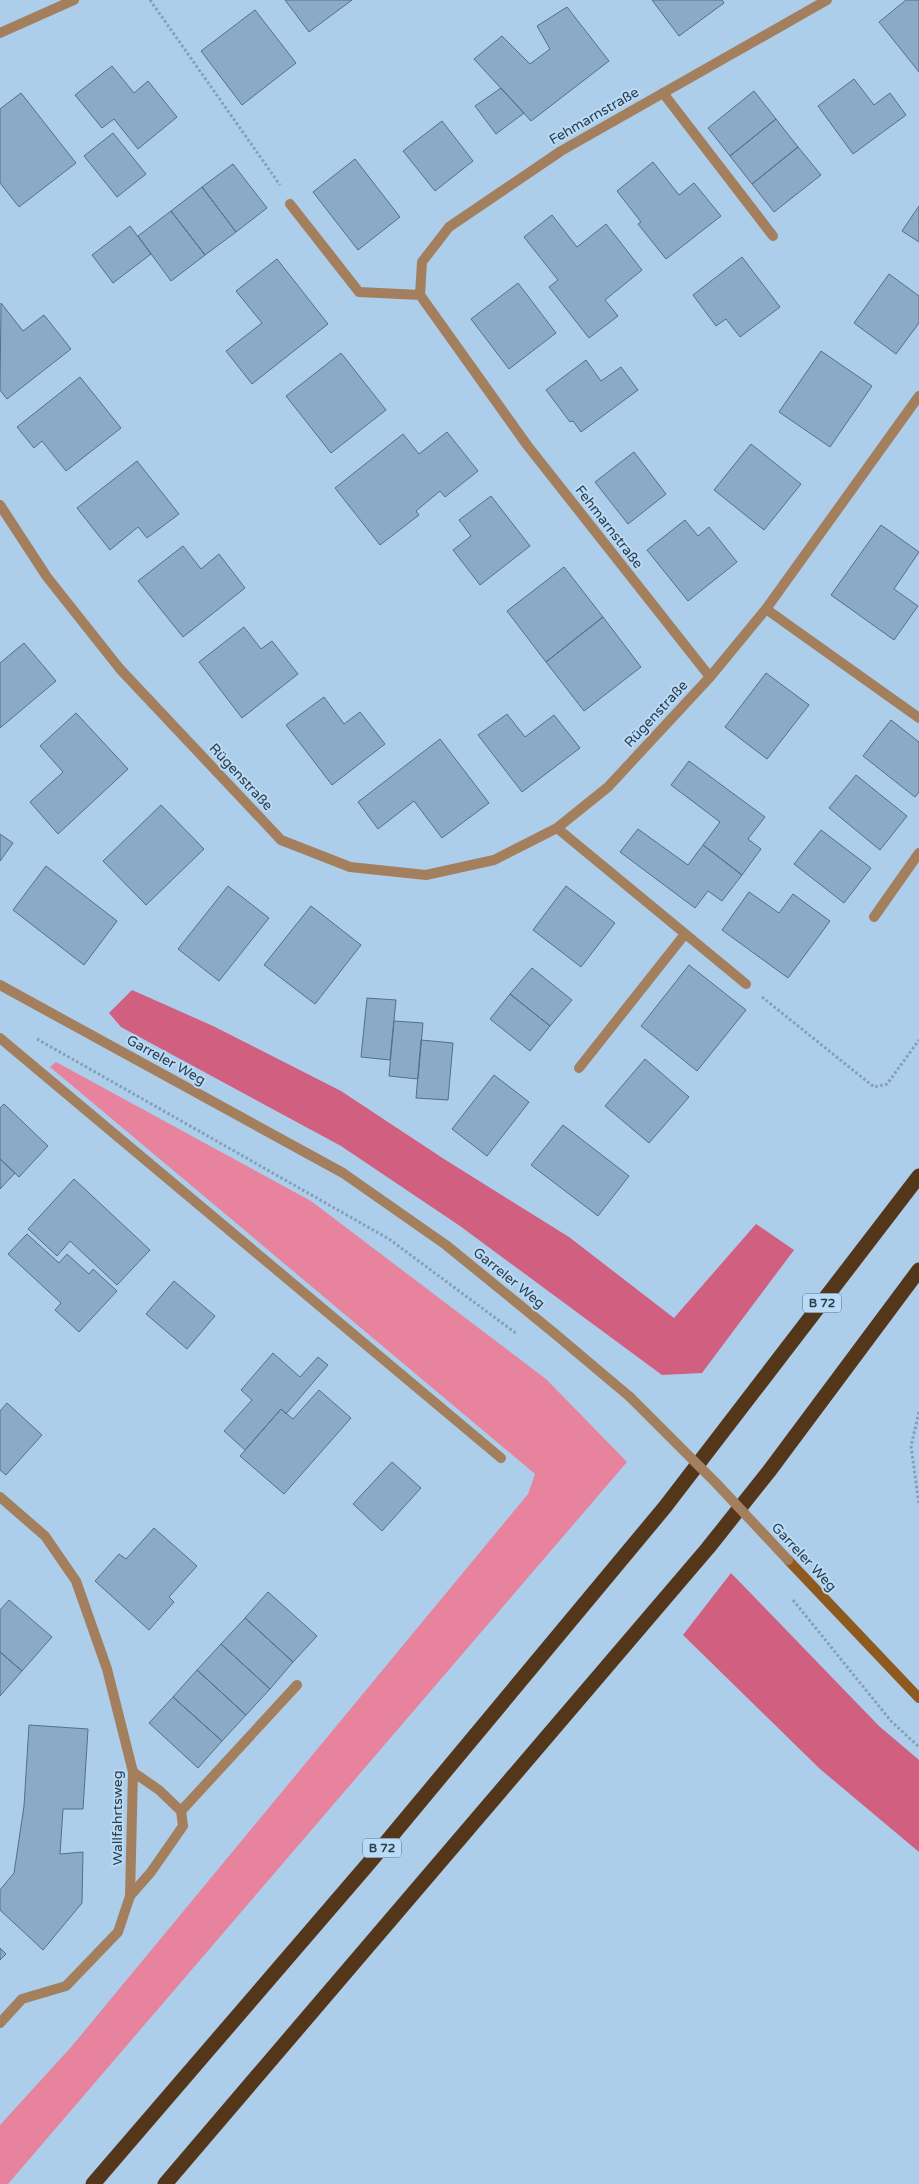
<svg xmlns="http://www.w3.org/2000/svg" width="919" height="2184" font-family="'Varela Round',sans-serif">
	<rect width="100%" height="100%" fill="#acceeb"/>
	<path fill="#e7839d" d="M 56,1062 L 311,1201 L 546,1379 L 627,1462 L 8,2184 L 0,2184 L 0,2125 L 72,2046 L 528,1494 L 535,1474 L 50,1067 Z"/>
	<path fill="#d05f80" d="M 132,990 L 213,1026 L 341,1091 L 444,1159 L 569,1237 L 674,1318 L 756,1224 L 794,1250 L 702,1373 L 662,1375 L 460,1226 L 341,1146 L 121,1027 L 109,1013 Z
		M 731,1573 L 879,1726 L 919,1760 L 919,1852 L 820,1769 L 683,1635 Z"/>
	<path fill="#8aaac6" stroke="#51718a" d="M 285,0 L 352,0 L 309,32 Z
		M 652,0 L 722,0 L 724,3 L 679,36 Z
		M 906,0 L 919,0 L 919,72 L 879,22 Z
		M 567,7 L 609,61 L 531,121 L 474,59 L 502,36 L 530,64 L 550,49 L 537,26 Z
		M 255,10 L 296,63 L 242,105 L 201,51 Z
		M 112,66 L 134,93 L 148,81 L 177,117 L 138,149 L 114,119 L 102,128 L 75,95 Z
		M 854,79 L 874,105 L 890,93 L 906,115 L 853,154 L 818,106 Z
		M 501,88 L 524,113 L 496,134 L 475,106 Z
		M 754,91 L 776,119 L 730,156 L 708,128 Z
		M 21,93 L 76,163 L 19,207 L 0,183 L 0,109 Z
		M 776,119 L 798,147 L 752,184 L 730,156 Z
		M 442,121 L 473,161 L 435,191 L 403,151 Z
		M 113,133 L 146,174 L 117,197 L 84,156 Z
		M 798,147 L 821,175 L 774,212 L 752,184 Z
		M 355,159 L 400,217 L 358,250 L 313,192 Z
		M 653,162 L 679,195 L 694,183 L 721,216 L 666,259 L 638,224 L 641,222 L 617,191 Z
		M 233,164 L 267,208 L 236,232 L 202,187 Z
		M 202,187 L 236,232 L 205,255 L 171,211 Z
		M 919,206 L 919,242 L 902,231 Z
		M 171,211 L 205,255 L 171,281 L 138,236 Z
		M 552,215 L 577,247 L 606,224 L 642,270 L 605,300 L 618,316 L 589,338 L 549,287 L 558,280 L 524,237 Z
		M 130,226 L 151,254 L 113,283 L 92,255 Z
		M 742,257 L 780,307 L 740,337 L 726,319 L 716,326 L 693,295 Z
		M 277,259 L 328,324 L 252,384 L 226,351 L 262,323 L 236,291 Z
		M 889,274 L 919,296 L 919,323 L 896,354 L 854,323 Z
		M 518,283 L 556,333 L 509,369 L 471,319 Z
		M 1,303 L 23,331 L 44,315 L 71,349 L 7,399 L 0,390 Z
		M 821,351 L 872,386 L 830,447 L 779,412 Z
		M 341,353 L 386,410 L 331,453 L 286,396 Z
		M 586,360 L 601,381 L 621,367 L 638,390 L 581,432 L 573,421 L 570,422 L 546,390 Z
		M 80,377 L 121,428 L 66,471 L 42,441 L 34,448 L 17,427 Z
		M 447,432 L 478,471 L 445,497 L 440,491 L 416,511 L 419,515 L 380,545 L 335,488 L 403,434 L 419,454 Z
		M 751,444 L 801,484 L 764,530 L 714,490 Z
		M 634,452 L 666,494 L 628,524 L 595,482 Z
		M 137,461 L 179,514 L 147,538 L 138,527 L 110,550 L 77,508 Z
		M 491,496 L 530,546 L 480,585 L 453,550 L 471,536 L 459,520 Z
		M 685,520 L 698,536 L 709,527 L 737,562 L 688,601 L 647,550 Z
		M 881,525 L 919,552 L 894,589 L 918,606 L 894,640 L 831,595 Z
		M 183,546 L 201,569 L 219,554 L 245,588 L 183,637 L 138,581 Z
		M 564,567 L 603,617 L 546,662 L 507,611 Z
		M 603,617 L 641,667 L 584,711 L 546,662 Z
		M 244,627 L 261,649 L 272,641 L 298,674 L 242,718 L 199,662 Z
		M 24,643 L 56,681 L 0,728 L 0,663 Z
		M 766,673 L 809,705 L 767,759 L 725,727 Z
		M 324,697 L 344,724 L 360,712 L 385,744 L 332,785 L 286,725 Z
		M 76,713 L 128,769 L 58,834 L 30,802 L 63,772 L 40,746 Z
		M 507,714 L 525,737 L 554,715 L 580,748 L 522,792 L 478,735 Z
		M 891,720 L 919,742 L 919,792 L 915,797 L 863,756 Z
		M 440,739 L 489,803 L 442,838 L 414,801 L 378,829 L 358,802 Z
		M 689,761 L 765,817 L 748,839 L 761,849 L 742,875 L 703,845 L 720,822 L 671,785 Z
		M 856,775 L 907,816 L 880,850 L 829,808 Z
		M 161,805 L 204,849 L 146,905 L 103,861 Z
		M 638,829 L 688,865 L 703,845 L 742,875 L 722,901 L 708,891 L 695,908 L 620,852 Z
		M 821,830 L 871,868 L 844,903 L 794,864 Z
		M 0,834 L 13,843 L 0,861 Z
		M 46,866 L 117,921 L 84,965 L 13,910 Z
		M 228,886 L 269,918 L 219,981 L 178,949 Z
		M 566,886 L 615,923 L 581,967 L 533,930 Z
		M 749,892 L 779,913 L 793,894 L 830,921 L 788,978 L 722,930 Z
		M 311,906 L 361,945 L 315,1004 L 264,965 Z
		M 689,965 L 746,1010 L 697,1071 L 641,1026 Z
		M 532,968 L 572,1000 L 550,1026 L 510,994 Z
		M 510,994 L 550,1026 L 530,1051 L 490,1019 Z
		M 367,998 L 396,1000 L 390,1060 L 361,1057 Z
		M 394,1021 L 423,1023 L 418,1079 L 389,1076 Z
		M 421,1040 L 453,1043 L 448,1100 L 416,1098 Z
		M 645,1059 L 689,1097 L 649,1143 L 605,1106 Z
		M 494,1075 L 529,1102 L 487,1156 L 452,1129 Z
		M 4,1104 L 48,1146 L 19,1177 L 0,1159 L 0,1108 Z
		M 563,1125 L 629,1176 L 598,1216 L 531,1165 Z
		M 0,1159 L 15,1173 L 0,1189 Z
		M 74,1179 L 150,1250 L 117,1285 L 70,1241 L 57,1256 L 28,1229 Z
		M 27,1234 L 59,1263 L 67,1254 L 89,1274 L 93,1269 L 117,1291 L 79,1332 L 55,1310 L 61,1303 L 8,1254 Z
		M 174,1281 L 215,1316 L 187,1349 L 146,1314 Z
		M 273,1353 L 300,1377 L 318,1357 L 328,1365 L 286,1414 L 281,1409 L 245,1450 L 224,1431 L 252,1400 L 241,1390 Z
		M 319,1390 L 351,1418 L 284,1494 L 240,1456 L 281,1409 L 293,1419 Z
		M 7,1403 L 42,1435 L 6,1475 L 0,1470 L 0,1411 Z
		M 392,1462 L 421,1488 L 382,1531 L 353,1504 Z
		M 154,1528 L 197,1566 L 169,1597 L 174,1602 L 149,1630 L 95,1581 L 119,1554 L 126,1559 Z
		M 268,1592 L 317,1636 L 293,1662 L 245,1618 Z
		M 9,1600 L 52,1637 L 22,1671 L 0,1652 L 0,1610 Z
		M 245,1618 L 293,1662 L 270,1689 L 221,1644 Z
		M 221,1644 L 270,1689 L 246,1715 L 197,1670 Z
		M 0,1652 L 22,1671 L 0,1696 Z
		M 197,1670 L 246,1715 L 222,1741 L 173,1697 Z
		M 173,1697 L 222,1741 L 198,1768 L 149,1723 Z
		M 29,1725 L 88,1729 L 83,1809 L 63,1809 L 60,1854 L 83,1852 L 82,1903 L 43,1950 L 0,1910 L 0,1890 L 14,1873 L 24,1806 Z
		M 0,1948 L 6,1954 L 0,1960 Z"/>
	<g fill="none" stroke-linecap="round" stroke-linejoin="round">
		<path stroke="#839fb6" stroke-width="3" stroke-dasharray="2.5 2.5" stroke-linecap="butt" d="M 150,0 L 280,185
			M 762,997 L 874,1087 L 887,1084 L 919,1040
			M 37,1039 L 389,1239 L 517,1334
			M 919,1412 L 911,1446 L 919,1505
			M 793,1600 L 891,1721 L 919,1747"/>
		<path stroke="#a47f5d" stroke-width="10" d="M 663,93 L 773,236
			M 874,917 L 919,853
			M 181,1811 L 297,1685
			M 130,1896 L 151,1872 L 183,1826 L 181,1811 L 159,1790 L 133,1772"/>
		<path stroke="#a47f5d" stroke-width="10" d="M 0,33 L 74,0
			M 290,204 L 359,292 L 420,295
			M 0,505 L 47,577 L 120,669 L 281,840 L 350,867 L 426,875 L 494,860 L 557,828 L 608,787 L 710,677 L 766,609 L 919,396
			M 766,609 L 919,718
			M 710,677 L 527,445 L 420,295 L 422,262 L 449,227 L 561,151 L 827,0
			M 557,828 L 746,984
			M 0,985 L 343,1173 L 446,1245 L 554,1333 L 630,1397
			M 0,1038 L 501,1458
			M 579,1068 L 685,934
			M 0,1497 L 45,1536 L 76,1581 L 107,1669 L 133,1772 L 130,1896 L 118,1932 L 66,1986 L 22,1999 L 0,2023"/>
		<path stroke="#8f5a20" stroke-width="10" d="M 788,1560 L 919,1698"/>
		<path stroke="#54371b" stroke-width="15" d="M 93,2184 L 369,1863 L 665,1507 L 919,1176
			M 165,2184 L 708,1548 L 770,1470 L 919,1270"/>
		<path stroke="#a47f5d" stroke-width="10" d="M 630,1397 L 716,1483 L 788,1560"/>
	</g>
	<g text-anchor="middle" dominant-baseline="central" stroke-width="4" stroke-linejoin="round" paint-order="stroke">
		<g fill="#b9dbf8" stroke="#586c7c" stroke-width="1">
			<rect x="803" y="1293.5" width="38" height="19" rx="4"/>
			<rect x="363" y="1838.5" width="38" height="19" rx="4"/>
		</g>
		<g font-size="12" font-weight="bold" fill="#2e3c47">
			<text x="822" y="1303">B 72</text>
			<text x="382" y="1848">B 72</text>
		</g>
		<g font-size="14" fill="#2e3c47" stroke="#b9dbf8">
			<text transform="translate(594 116) rotate(-30)">Fehmarnstraße</text>
			<text transform="translate(609 527) rotate(52)">Fehmarnstraße</text>
			<text transform="translate(656 714) rotate(-47)">Rügenstraße</text>
			<text transform="translate(241 777) rotate(47)">Rügenstraße</text>
			<text transform="translate(166 1060) rotate(29)">Garreler Weg</text>
			<text transform="translate(509 1278) rotate(39)">Garreler Weg</text>
			<text transform="translate(804 1557) rotate(47)">Garreler Weg</text>
			<text transform="translate(117 1818) rotate(-90)">Wallfahrtsweg</text>
		</g>
	</g>
</svg>
